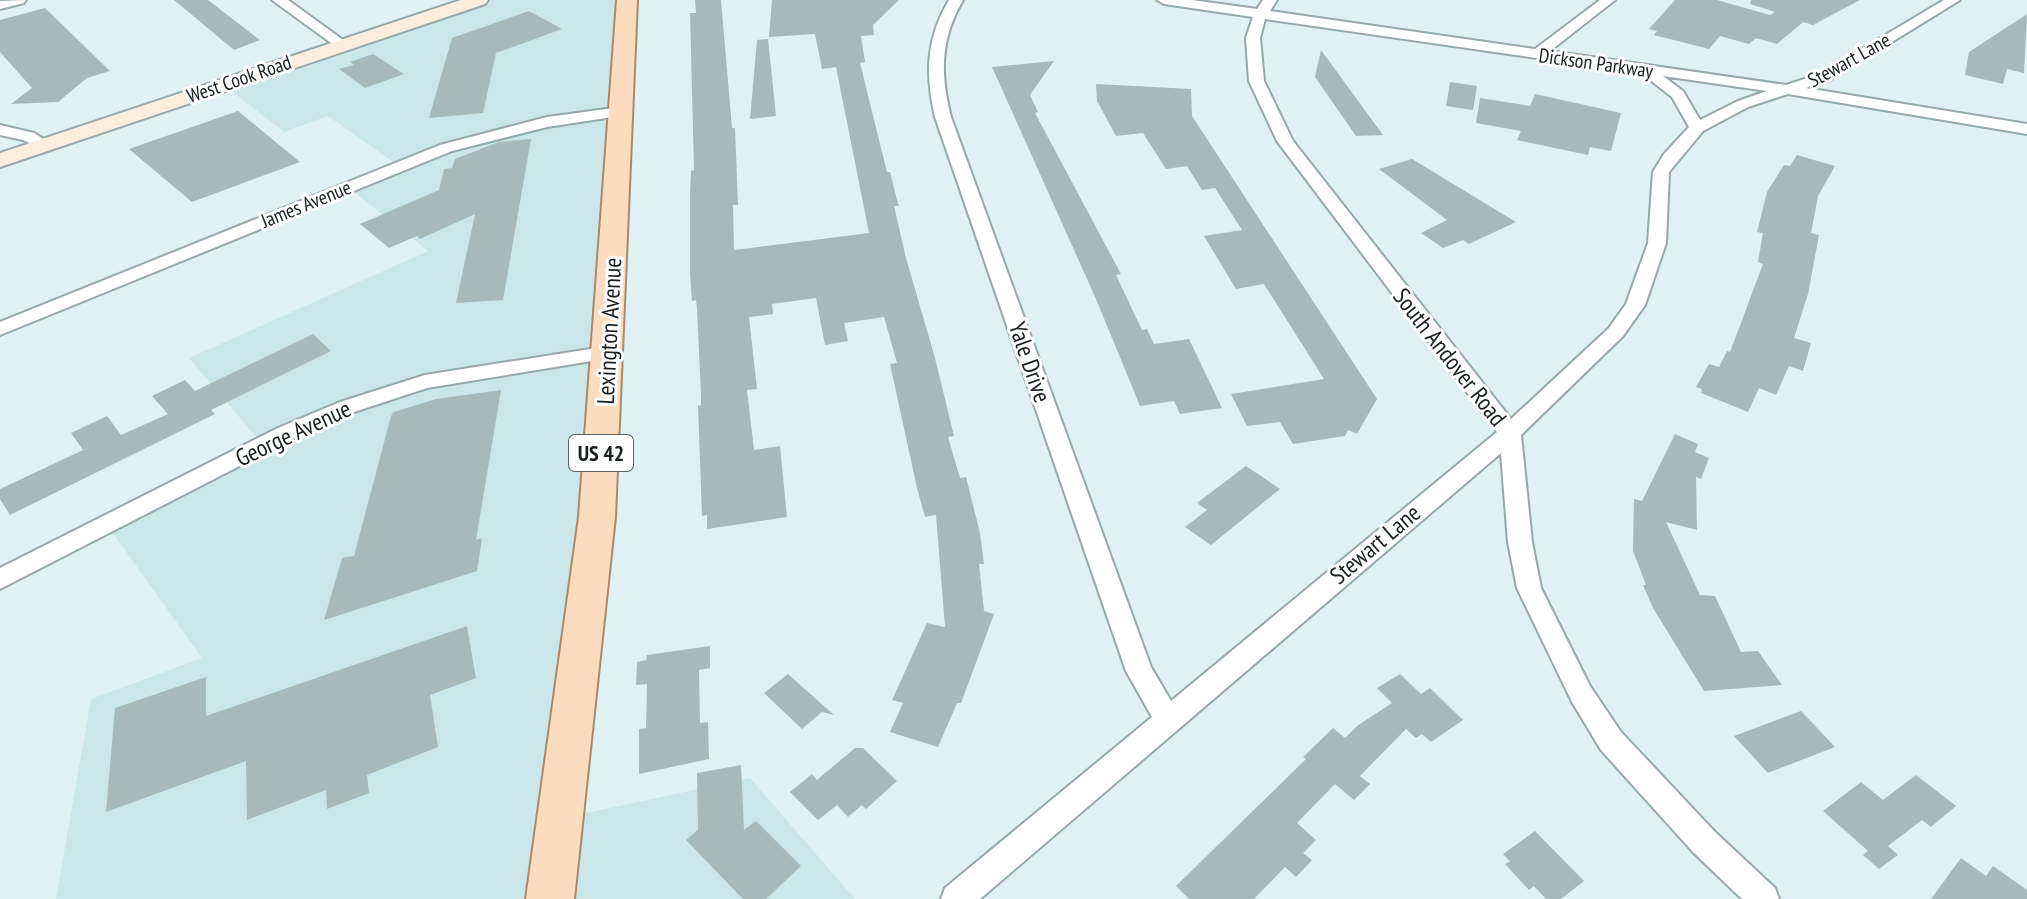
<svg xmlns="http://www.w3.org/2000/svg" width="2027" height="899" font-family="'PT Sans Narrow',sans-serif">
	<rect width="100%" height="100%" fill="#dff1f3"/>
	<path fill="#cbe6e8" d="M 455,0 L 625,0 L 599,380 L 554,820 L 750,778 L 855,899 L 56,899 L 91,699 L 202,658 L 102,518 L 258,439 L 189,358 L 428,251 L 343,183 L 393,162 L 328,116 L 284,132 L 216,79 Z"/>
	<path fill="#a8b9ba" d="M 174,0 L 208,0 L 260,40 L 234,50 Z
		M 695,0 L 721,0 L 732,128 L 735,128 L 738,205 L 733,205 L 734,250 L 869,233 L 836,67 L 822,69 L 815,34 L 769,37 L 772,0 L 899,0 L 873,25 L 874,35 L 861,36 L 865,62 L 860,63 L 887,172 L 890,172 L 897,200 L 899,206 L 894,206 L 906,258 L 935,358 L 954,436 L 948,437 L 960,478 L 966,477 L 980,533 L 984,564 L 979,564 L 984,611 L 994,614 L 961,703 L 957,703 L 938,747 L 890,732 L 903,703 L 892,700 L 927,623 L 945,627 L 936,515 L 925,517 L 917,488 L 890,364 L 897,363 L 884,317 L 844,323 L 848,341 L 825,345 L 816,298 L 772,304 L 773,314 L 749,317 L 757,389 L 747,390 L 754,450 L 780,446 L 787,517 L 707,529 L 707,515 L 702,516 L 698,406 L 701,405 L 701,396 L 697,308 L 696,300 L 692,301 L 690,274 L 690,195 L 691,171 L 694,170 L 690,13 L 696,13 Z
		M 1675,0 L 1717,0 L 1770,15 L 1775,12 L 1750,4 L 1751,0 L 1860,0 L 1813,25 L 1803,22 L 1777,44 L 1756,38 L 1749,44 L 1720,36 L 1709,49 L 1654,35 L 1657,31 L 1649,29 Z
		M 45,8 L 110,71 L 87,78 L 58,102 L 11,104 L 32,88 L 0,52 L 0,20 Z
		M 529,11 L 562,29 L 496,53 L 483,113 L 429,118 L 452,38 Z
		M 2027,14 L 2024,73 L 2007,69 L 2003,84 L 1965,75 L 1969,52 Z
		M 768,39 L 776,116 L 750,119 L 757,40 Z
		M 1321,50 L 1383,135 L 1356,136 L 1315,77 Z
		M 373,54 L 404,74 L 365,88 L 339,69 L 354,65 L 350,62 Z
		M 1054,61 L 1030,95 L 1038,112 L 1035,113 L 1121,274 L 1116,275 L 1142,330 L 1147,329 L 1154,344 L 1189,339 L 1222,408 L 1180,414 L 1174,401 L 1140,406 L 1096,299 L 992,67 Z
		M 1450,82 L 1477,86 L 1473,110 L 1446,106 Z
		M 1096,84 L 1191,89 L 1192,116 L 1377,399 L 1357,434 L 1348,430 L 1345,436 L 1293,444 L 1280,422 L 1247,426 L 1231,394 L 1324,379 L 1264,284 L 1236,289 L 1204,236 L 1242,230 L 1215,188 L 1202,190 L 1187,166 L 1166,169 L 1143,133 L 1116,136 L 1097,101 Z
		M 1535,94 L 1621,113 L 1611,151 L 1590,147 L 1588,155 L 1517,140 L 1521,131 L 1476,123 L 1480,98 L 1530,106 Z
		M 238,111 L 300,162 L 192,202 L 129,149 Z
		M 531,139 L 503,300 L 456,303 L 475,214 L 420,239 L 417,236 L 389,248 L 360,224 L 439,190 L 444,169 L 452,168 L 455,159 L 499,142 Z
		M 1797,155 L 1835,166 L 1818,196 L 1811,233 L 1819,235 L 1808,294 L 1794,338 L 1811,343 L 1803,371 L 1789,366 L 1776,395 L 1759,388 L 1748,412 L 1701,393 L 1702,389 L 1696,387 L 1709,364 L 1719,367 L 1727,351 L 1730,352 L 1763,264 L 1758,262 L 1763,233 L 1757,232 L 1767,192 L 1784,165 L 1790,166 Z
		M 1412,159 L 1516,222 L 1469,244 L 1463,240 L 1443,248 L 1421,233 L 1447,220 L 1379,169 Z
		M 313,334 L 331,351 L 211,410 L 215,414 L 10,515 L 0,499 L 0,489 L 83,450 L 71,433 L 107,416 L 121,435 L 168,414 L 152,396 L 185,380 L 195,391 Z
		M 501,390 L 476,540 L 482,538 L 477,571 L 324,620 L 342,558 L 354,556 L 391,416 L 394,412 L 436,399 Z
		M 1675,434 L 1698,444 L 1695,452 L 1709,458 L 1701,479 L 1696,477 L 1697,530 L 1666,522 L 1700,595 L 1715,596 L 1741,652 L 1758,651 L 1782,685 L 1704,691 L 1653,608 L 1643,585 L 1646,585 L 1633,551 L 1634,499 L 1642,501 Z
		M 1246,466 L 1280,489 L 1211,545 L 1185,527 L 1207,510 L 1197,503 Z
		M 467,626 L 476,678 L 430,695 L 438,747 L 367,775 L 369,793 L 327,809 L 326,790 L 247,820 L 246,761 L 106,812 L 115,708 L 206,677 L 206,716 Z
		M 710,646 L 710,668 L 699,670 L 700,723 L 708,722 L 709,759 L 639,774 L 639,729 L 646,728 L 647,684 L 636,685 L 637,662 L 646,660 L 647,655 Z
		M 788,674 L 834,715 L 822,712 L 802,729 L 764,693 Z
		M 1400,674 L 1421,694 L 1430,688 L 1463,720 L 1431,742 L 1422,734 L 1416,738 L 1406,729 L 1360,776 L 1370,784 L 1354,800 L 1335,784 L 1297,823 L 1316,840 L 1303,853 L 1312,860 L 1296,877 L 1285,867 L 1254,899 L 1189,899 L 1176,886 L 1306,759 L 1303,757 L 1333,728 L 1345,738 L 1357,726 L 1392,703 L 1377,688 Z
		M 1801,711 L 1835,747 L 1768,773 L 1734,736 Z
		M 855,748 L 863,748 L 897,781 L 866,809 L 862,805 L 848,817 L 837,805 L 818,820 L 790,792 L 812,774 L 817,780 Z
		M 741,765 L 744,830 L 756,821 L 801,866 L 766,899 L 743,899 L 686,840 L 698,830 L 697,773 Z
		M 1916,775 L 1956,806 L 1931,827 L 1922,820 L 1888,846 L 1898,855 L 1879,869 L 1863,855 L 1868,851 L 1823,811 L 1861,782 L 1883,800 Z
		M 1535,831 L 1584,881 L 1561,899 L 1546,899 L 1534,886 L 1529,890 L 1505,864 L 1510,861 L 1503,854 Z
		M 1961,858 L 1986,876 L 1993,866 L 2027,890 L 2027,899 L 1931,899 Z"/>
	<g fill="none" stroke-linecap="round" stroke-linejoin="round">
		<defs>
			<path id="minor" d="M 26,0 L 24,3 L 0,9 L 0,1 Z
				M 272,0 L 288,0 L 350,45 L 338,48 Z
				M 949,0 L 963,0 C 940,39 940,74 951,117 L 1151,667 L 1171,701 L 1497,432 L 1277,141 L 1249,81 L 1246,38 L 1253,17 L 1164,4 L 1157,0 L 1192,0 L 1257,9 L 1263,0 L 1277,0 L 1270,11 L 1535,49 L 1600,0 L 1615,0 L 1550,51 L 1786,85 L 1820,74 L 1944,0 L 1960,0 L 1830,80 L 1806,88 L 2027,124 L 2027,134 L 1788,94 L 1748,107 L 1703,131 L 1669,172 L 1666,243 L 1645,305 L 1623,336 L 1521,435 L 1532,542 L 1541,588 L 1590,686 L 1621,732 L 1715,832 L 1775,888 L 1779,899 L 1742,899 L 1693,852 L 1601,750 L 1572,702 L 1517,588 L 1508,542 L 1501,453 L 980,899 L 941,899 L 945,888 L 1152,717 L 1126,671 L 935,117 C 925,73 926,39 949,0 ZM 1265,19 L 1641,73 L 1672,97 L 1689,127 L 1664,154 L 1653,172 L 1648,243 L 1626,304 L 1609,328 L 1511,419 L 1293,141 L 1264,81 L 1260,38 ZM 1663,76 L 1767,91 L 1738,101 L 1700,120 L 1683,91 Z
				M 621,107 L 629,112 L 626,115 L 547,127 L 452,151 L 0,335 L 0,322 L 440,145 L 547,117 Z
				M 0,125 L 34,133 L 53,145 L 45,150 L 23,140 L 0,135 Z
				M 609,346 L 619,352 L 616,357 L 427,388 L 354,412 L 294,438 L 0,589 L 0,568 L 278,428 L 340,402 L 425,375 Z"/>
			<path id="secondary" d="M 461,0 L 488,0 L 485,4 L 0,167 L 0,153 Z"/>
			<path id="primary" d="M 617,0 L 637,0 L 615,517 L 574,899 L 526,899 L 579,517 Z"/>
		</defs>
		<use href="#minor" stroke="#97a8aa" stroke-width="4"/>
		<use href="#secondary" stroke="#97a8aa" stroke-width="4"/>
		<use href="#primary" stroke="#aa8a6a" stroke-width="4"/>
		<use href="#minor" fill="#fff" fill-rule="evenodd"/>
		<use href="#secondary" fill="#fdeddf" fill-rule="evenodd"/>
		<use href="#primary" fill="#fbdcbe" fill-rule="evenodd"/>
	</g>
	<g text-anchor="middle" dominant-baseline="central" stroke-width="6" stroke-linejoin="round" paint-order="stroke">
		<g font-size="20" fill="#181e1f" stroke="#fff">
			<text transform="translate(1849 60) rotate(-29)">Stewart Lane</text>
			<text transform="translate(1596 63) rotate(8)">Dickson Parkway</text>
			<text transform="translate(239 79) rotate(-19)">West Cook Road</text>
			<text transform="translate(306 204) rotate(-22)">James Avenue</text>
		</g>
		<rect fill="#fff" stroke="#5d6262" stroke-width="2" x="569" y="435" width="64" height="36" rx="6"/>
		<g font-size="22" font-weight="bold" fill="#181e1f">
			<text x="601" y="453">US 42</text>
		</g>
		<g font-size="24" fill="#181e1f" stroke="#fff">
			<text transform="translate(609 331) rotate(-87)">Lexington Avenue</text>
			<text transform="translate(1450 357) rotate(52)">South Andover Road</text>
			<text transform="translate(1030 362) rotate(71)">Yale Drive</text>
			<text transform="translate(293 433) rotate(-25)">George Avenue</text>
			<text transform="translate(1375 544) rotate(-40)">Stewart Lane</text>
		</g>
	</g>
</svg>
